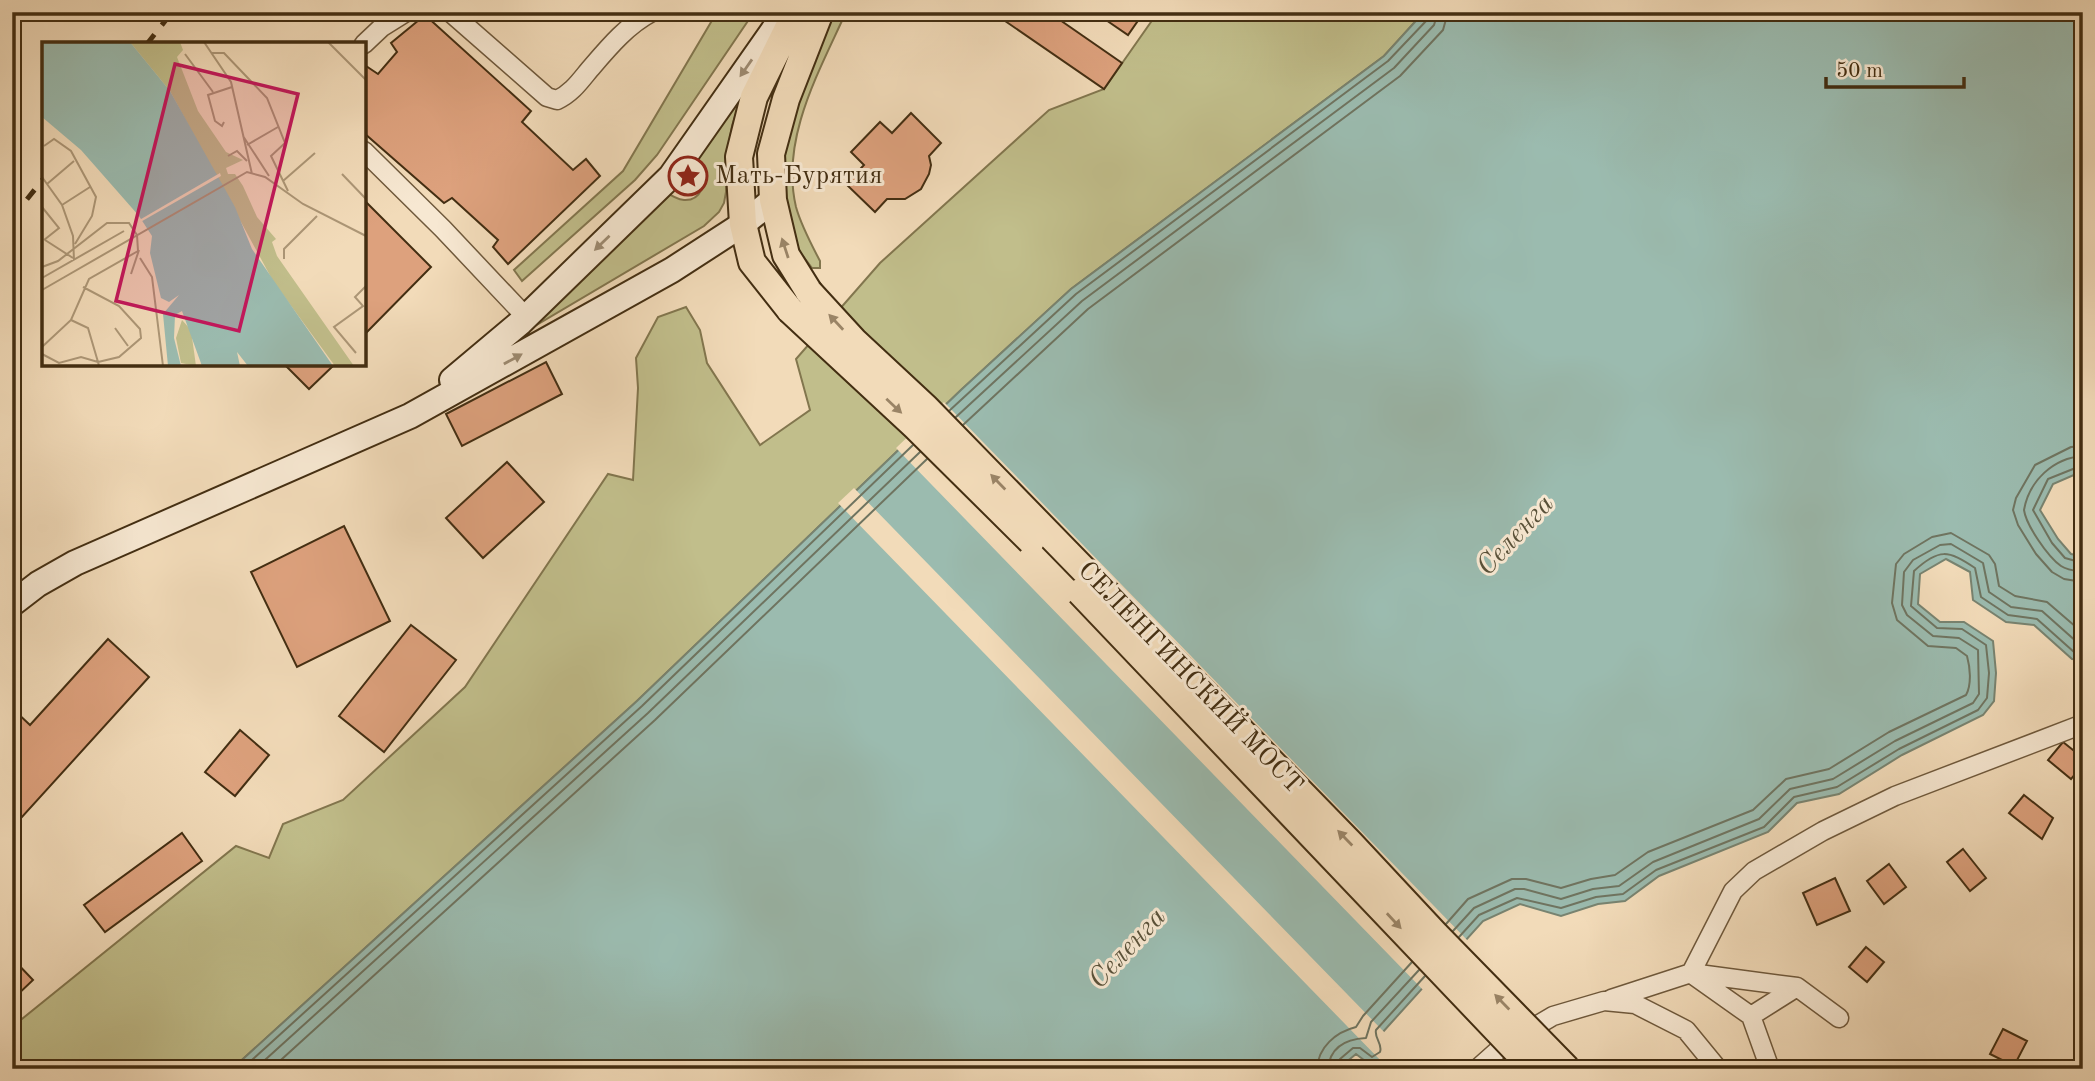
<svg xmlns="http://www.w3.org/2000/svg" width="2095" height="1081" font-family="'Old Standard TT',serif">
	<rect width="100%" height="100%" fill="#f2dbb9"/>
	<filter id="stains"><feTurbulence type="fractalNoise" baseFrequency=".00286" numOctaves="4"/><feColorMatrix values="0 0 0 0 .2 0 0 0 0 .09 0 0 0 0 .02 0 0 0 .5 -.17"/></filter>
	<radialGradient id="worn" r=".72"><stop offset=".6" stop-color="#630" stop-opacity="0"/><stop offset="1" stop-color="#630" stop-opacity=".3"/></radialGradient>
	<path fill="#c1be8b" stroke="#82764e" stroke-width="2" d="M 717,12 L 754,12 L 657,155 L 635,180 L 522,281 L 514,270 L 623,171 Z
		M 832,12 L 846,12 C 819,72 780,139 796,207 C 801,225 811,244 820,261 L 820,268 L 812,268 L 800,252 L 789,227 L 779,162 L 794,88 Z
		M 1158,12 L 1424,12 L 1384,56 L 1071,289 L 961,390 L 637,701 L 232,1069 L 12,1069 L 12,1027 L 236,846 L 269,858 L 283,824 L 343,800 L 465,687 L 608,474 L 633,480 L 638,388 L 636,358 L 658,317 L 686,307 L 700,330 L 707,363 L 760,445 L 810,410 L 796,359 L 880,263 L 1049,110 L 1104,89 Z
		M 743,92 L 732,126 L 726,162 L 726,192 L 724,203 L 719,212 L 704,226 L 501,346 L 659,188 C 667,193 675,199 684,200 C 701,201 707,183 702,168 C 700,162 693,155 689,150 Z"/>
	<path fill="#9bbbaf" stroke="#788370" stroke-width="2" d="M 1424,12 L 2083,12 L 2083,471 L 2053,484 L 2040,510 L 2058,539 L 2071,554 L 2083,556 L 2083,660 L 2072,659 L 2034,625 L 2006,622 L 1973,600 L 1970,572 L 1946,559 L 1920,574 L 1918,604 L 1940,622 L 1964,622 L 1993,641 L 1996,673 L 1994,701 L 1983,715 L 1902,755 L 1839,794 L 1797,803 L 1768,832 L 1659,876 L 1625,901 L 1598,904 L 1561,916 L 1520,904 L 1483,921 L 1382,1033 L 1391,1052 L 1373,1067 L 1356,1054 L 1345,1063 L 1343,1069 L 232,1069 L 637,701 L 961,390 L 1071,289 L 1384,56 Z"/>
	<path fill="#f2dbb9" d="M 944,402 L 1469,942 L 1425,992 L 896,448 Z
		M 854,488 L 1386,1034 L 1394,1051 L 1393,1054 L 1383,1063 L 838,503 Z"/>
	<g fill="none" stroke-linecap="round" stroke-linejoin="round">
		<path stroke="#6f7460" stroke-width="2" d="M 949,411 L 1076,294 L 1388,61 L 1427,20 L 1429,12
			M 956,417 L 1082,301 L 1394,68 L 1434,25 L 1438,12
			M 963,425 L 1088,309 L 1400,76 L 1443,30 L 1448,12
			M 2083,446 L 2071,447 L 2035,465 L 2016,498 L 2013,510 L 2018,525 L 2036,554 L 2052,572 L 2064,579 L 2083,582
			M 2083,456 C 2053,458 2029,481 2024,510 C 2026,525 2048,557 2061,566 C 2067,570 2076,571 2083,572
			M 2083,465 L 2048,479 L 2033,510 L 2052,543 L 2065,558 L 2083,563
			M 1446,924 L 1468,899 L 1512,879 L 1526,879 L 1561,888 L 1591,879 L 1615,875 L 1648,852 L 1753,810 L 1786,779 L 1829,769 L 1889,732 L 1966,695 C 1972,684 1970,667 1967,656 L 1956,648 L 1928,646 L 1897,620 L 1892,603 L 1896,564 L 1904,554 L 1932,537 L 1951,533 L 1989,555 L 1995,564 L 1999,586 L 2015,596 L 2047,602 L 2083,633
			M 1453,931 L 1474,908 L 1515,889 L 1524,889 L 1561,899 L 1593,889 L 1619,886 L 1653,862 L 1759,819 L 1790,789 L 1833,779 L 1895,741 L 1973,703 L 1979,694 L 1978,650 L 1959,638 L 1933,636 L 1907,615 L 1902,605 L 1904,572 L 1913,560 L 1940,545 L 1951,544 L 1983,563 L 1989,592 L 2011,607 L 2042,611 L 2078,643 L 2083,644
			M 1459,937 L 1479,915 L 1517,898 L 1561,908 L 1596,897 L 1623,894 L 1656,870 L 1764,827 L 1794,797 L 1837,787 L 1899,749 L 1978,710 L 1987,698 L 1989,673 L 1986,645 L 1962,629 L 1937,628 L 1911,606 L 1914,571 C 1939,548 1948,550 1975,568 L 1981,597 L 2008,615 L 2037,619 L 2074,652 L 2083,653
			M 242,1069 L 642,706 L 913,445
			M 255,1069 L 648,713 L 920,452
			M 271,1069 L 655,720 L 927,459
			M 1317,1069 C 1318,1047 1336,1032 1356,1027 L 1363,1016 L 1412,962
			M 1328,1069 C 1330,1046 1347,1039 1366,1038 L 1371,1022 L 1419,970
			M 1337,1069 L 1340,1059 L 1353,1048 L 1360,1048 L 1372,1057 L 1380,1052 C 1383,1044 1374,1038 1376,1030 L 1425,976"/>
	</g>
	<path fill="#dda17d" stroke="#432e12" stroke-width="2" d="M 992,12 L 1065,12 L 1060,20 L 1122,63 L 1104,89 Z
		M 1106,12 L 1144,12 L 1128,35 L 1103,18 Z
		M 425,15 L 531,111 L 522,122 L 573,170 L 586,159 L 600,176 L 508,264 L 493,247 L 498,240 L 452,198 L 444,203 L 364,133 L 364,68 L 366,66 L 378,74 L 397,52 L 391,43 Z
		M 911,113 L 941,143 L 929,156 L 931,165 L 929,174 L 921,189 L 905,199 L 887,199 L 875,212 L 846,184 L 864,165 L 851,152 L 880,122 L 892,133 Z
		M 364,200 L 431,267 L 364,335 Z
		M 546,362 L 562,394 L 462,446 L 446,414 Z
		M 284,364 L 335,364 L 309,389 Z
		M 507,462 L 544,502 L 483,558 L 446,518 Z
		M 344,526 L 390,621 L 297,667 L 251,572 Z
		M 411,625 L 456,660 L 384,752 L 339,716 Z
		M 108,639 L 149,677 L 12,828 L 12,708 L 30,725 Z
		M 240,730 L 269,755 L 235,796 L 205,772 Z
		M 2063,742 L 2083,758 L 2083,764 L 2071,779 L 2048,760 Z
		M 2024,795 L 2053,818 L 2042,839 L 2009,813 Z
		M 182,833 L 202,861 L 105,932 L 84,905 Z
		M 1963,849 L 1986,878 L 1970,891 L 1947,862 Z
		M 1889,864 L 1906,887 L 1884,904 L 1867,881 Z
		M 1835,878 L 1850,911 L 1817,925 L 1803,893 Z
		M 1866,947 L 1884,962 L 1867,982 L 1849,967 Z
		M 12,958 L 33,980 L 12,1000 Z
		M 2003,1029 L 2027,1041 L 2014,1066 L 1990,1054 Z"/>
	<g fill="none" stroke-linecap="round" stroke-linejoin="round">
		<defs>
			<path id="street" d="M 450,12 L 547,97 L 557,100 C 572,93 580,81 590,69 C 608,48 627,25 652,12
				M 364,44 L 382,27 L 406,12
				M 364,151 L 443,229 L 526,317
				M 1691,973 L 1733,891 L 1754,871 L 1823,831 L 1895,796 L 2083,724
				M 1693,975 L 1751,1016 L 1770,1069
				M 1611,999 L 1691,973 L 1797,987 L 1839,1018
				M 1751,1016 L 1797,987
				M 1477,1069 L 1504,1045 L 1553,1016 L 1604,1001 L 1635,1004 L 1686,1030 L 1718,1069"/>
			<path id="secondary" d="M 452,380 L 521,322 L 671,176 L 786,12
				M 12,604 L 38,584 L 75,563 L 410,416 L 672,270 L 743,224 L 773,200"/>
			<path id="primary" d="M 809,292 L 786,255 L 773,200 L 771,154 L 786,99 L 820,12
				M 790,310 L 752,262 L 743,224 L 739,157 L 754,97 L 796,12"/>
		</defs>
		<use href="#street" stroke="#6f593c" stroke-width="21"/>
		<use href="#secondary" stroke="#432e12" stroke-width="28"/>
		<use href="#primary" stroke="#432e12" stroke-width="30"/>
		<use href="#street" stroke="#f7e8d2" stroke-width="18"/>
		<use href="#secondary" stroke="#f7e8d2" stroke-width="24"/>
		<use href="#primary" stroke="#f2dbb9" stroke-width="26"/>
		<path stroke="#432e12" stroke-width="5" stroke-dasharray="12 12" stroke-linecap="butt" d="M 147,44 L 172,12
			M 12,218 L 44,178"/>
		<defs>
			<path id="primary-bridge" d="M 809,292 L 854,341 L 926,408 L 1351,844 L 1436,935 L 1567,1069
				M 790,310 L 916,427 L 1031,541
				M 1080,592 L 1534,1069"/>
		</defs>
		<use href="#primary-bridge" stroke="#432e12" stroke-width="30" stroke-linecap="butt"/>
		<use href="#primary-bridge" stroke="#f2dbb9" stroke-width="26"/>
	</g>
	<defs><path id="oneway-solid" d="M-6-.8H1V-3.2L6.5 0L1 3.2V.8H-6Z" transform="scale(1.75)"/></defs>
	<g fill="#9d8b72">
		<use href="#oneway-solid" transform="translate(746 68) rotate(125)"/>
		<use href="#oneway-solid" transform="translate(602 243) rotate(136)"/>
		<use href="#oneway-solid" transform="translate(513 359) rotate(-29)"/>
	</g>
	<g fill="#9a8466">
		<use href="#oneway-solid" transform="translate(785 248) rotate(-108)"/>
		<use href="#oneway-solid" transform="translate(836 322) rotate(-133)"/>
		<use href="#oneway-solid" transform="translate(894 406) rotate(43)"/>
		<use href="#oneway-solid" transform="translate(998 482) rotate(-134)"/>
		<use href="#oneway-solid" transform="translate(1345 838) rotate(-134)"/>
		<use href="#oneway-solid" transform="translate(1394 921) rotate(47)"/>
		<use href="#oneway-solid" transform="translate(1502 1002) rotate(-134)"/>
	</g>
	<defs>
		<symbol id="sight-ring" viewBox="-11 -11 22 22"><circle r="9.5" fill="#f7e8d2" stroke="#8f2418" stroke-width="1.5"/><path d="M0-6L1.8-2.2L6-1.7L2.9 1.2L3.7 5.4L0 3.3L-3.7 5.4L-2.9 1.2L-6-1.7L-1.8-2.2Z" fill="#8f2418"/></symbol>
	</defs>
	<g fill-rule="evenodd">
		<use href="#sight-ring" x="666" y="154" width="44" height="44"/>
	</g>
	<g text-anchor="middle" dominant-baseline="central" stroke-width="6" stroke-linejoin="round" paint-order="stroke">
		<g font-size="26" fill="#432e12" stroke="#f7e8d2" text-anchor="start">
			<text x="715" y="176">Мать-Бурятия</text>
		</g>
		<g font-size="26" fill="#432e12" stroke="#f7e8d2">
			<text transform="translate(1190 678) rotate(46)">СЕЛЕНГИНСКИЙ МОСТ</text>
		</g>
		<g font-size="28" font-style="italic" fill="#595139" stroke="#f7e8d2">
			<text transform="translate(1516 536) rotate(-47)">Селенга</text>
			<text transform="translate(1128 949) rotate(-47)">Селенга</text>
		</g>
	</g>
	<g transform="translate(42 42)">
		<rect width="324" height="324" fill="#f2dbb9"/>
		<path d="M 88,0 L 138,0 L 141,8 L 135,15 L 156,69 L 184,110 L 201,118 L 184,126 L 186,132 L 193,132 L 201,144 L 215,175 L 234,197 L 230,200 L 235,214 L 312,324 L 293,324 L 231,239 L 128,49 ZM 140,278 L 149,288 L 154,324 L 139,321 L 134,296 Z" fill="#c1be8b"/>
		<path d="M 0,0 L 88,0 L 128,49 L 193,165 L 210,207 L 291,324 L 206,324 L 195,310 L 198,324 L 160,324 L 140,269 L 133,273 L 132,296 L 139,324 L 126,324 L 121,272 L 137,253 L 127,260 L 119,256 L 108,211 L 110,194 L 97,174 L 39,108 L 0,75 Z" fill="#9bbbaf"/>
		<path d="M 178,131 L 179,134 L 95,182 L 94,180 Z" fill="#f2dbb9"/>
		<path fill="none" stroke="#ac9676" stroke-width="2" d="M 162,0 L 189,40 L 210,132M 286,0 L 324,38M 170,11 L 182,11 L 225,56 L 243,101 L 229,114 L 246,149M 143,12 L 171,50M 182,80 L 180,84 L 173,79 L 166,53 L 190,45M 201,94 L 227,134M 205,103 L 236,85M 2,104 L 12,97 L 29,109 L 54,155 L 50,174 L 33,202M 186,114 L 195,109 L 205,119M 300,132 L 324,157M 0,135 L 20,163 L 31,194 L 32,218M 241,139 L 273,111M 5,142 L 32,119M 20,163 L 48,145M 0,165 L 17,186 L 2,198M 3,198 L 31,216M 98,216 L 110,235 L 121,324M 242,217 L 242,207 L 275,174M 0,225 L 16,219 L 65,181 L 87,181 L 95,193 L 96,209 L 47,237 L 29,278 L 0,305M 89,232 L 97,208M 0,236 L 82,189M 41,245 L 77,264 L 98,287 L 99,296 L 77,315 L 56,320 L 57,324M 0,248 L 205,130 L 223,135 L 261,162 L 324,194M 73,286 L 86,304M 314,311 L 292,285 L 321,264 L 313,255 L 324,244M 0,312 L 17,321 L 39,315 L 56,320 L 46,286 L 29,278"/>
		<path fill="#c2185b" fill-opacity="0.15" stroke="#c2185b" stroke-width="3.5" d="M 133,22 L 256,52 L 197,289 L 74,259 Z"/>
		<rect width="324" height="324" fill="none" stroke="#432e12" stroke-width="3.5"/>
	</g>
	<rect width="2095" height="1081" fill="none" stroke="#f2dbb9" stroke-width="42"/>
	<rect x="14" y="14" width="2067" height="1053" fill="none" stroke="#432e12" stroke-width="3.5"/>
	<rect x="21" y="21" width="2053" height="1039" fill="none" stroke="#432e12" stroke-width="2"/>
	<path d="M1826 77v10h138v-10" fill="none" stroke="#432e12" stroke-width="3.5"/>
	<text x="1836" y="77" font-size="21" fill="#432e12" stroke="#f7e8d2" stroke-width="5" paint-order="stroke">50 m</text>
	<rect width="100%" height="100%" filter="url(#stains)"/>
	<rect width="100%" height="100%" fill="url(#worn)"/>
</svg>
